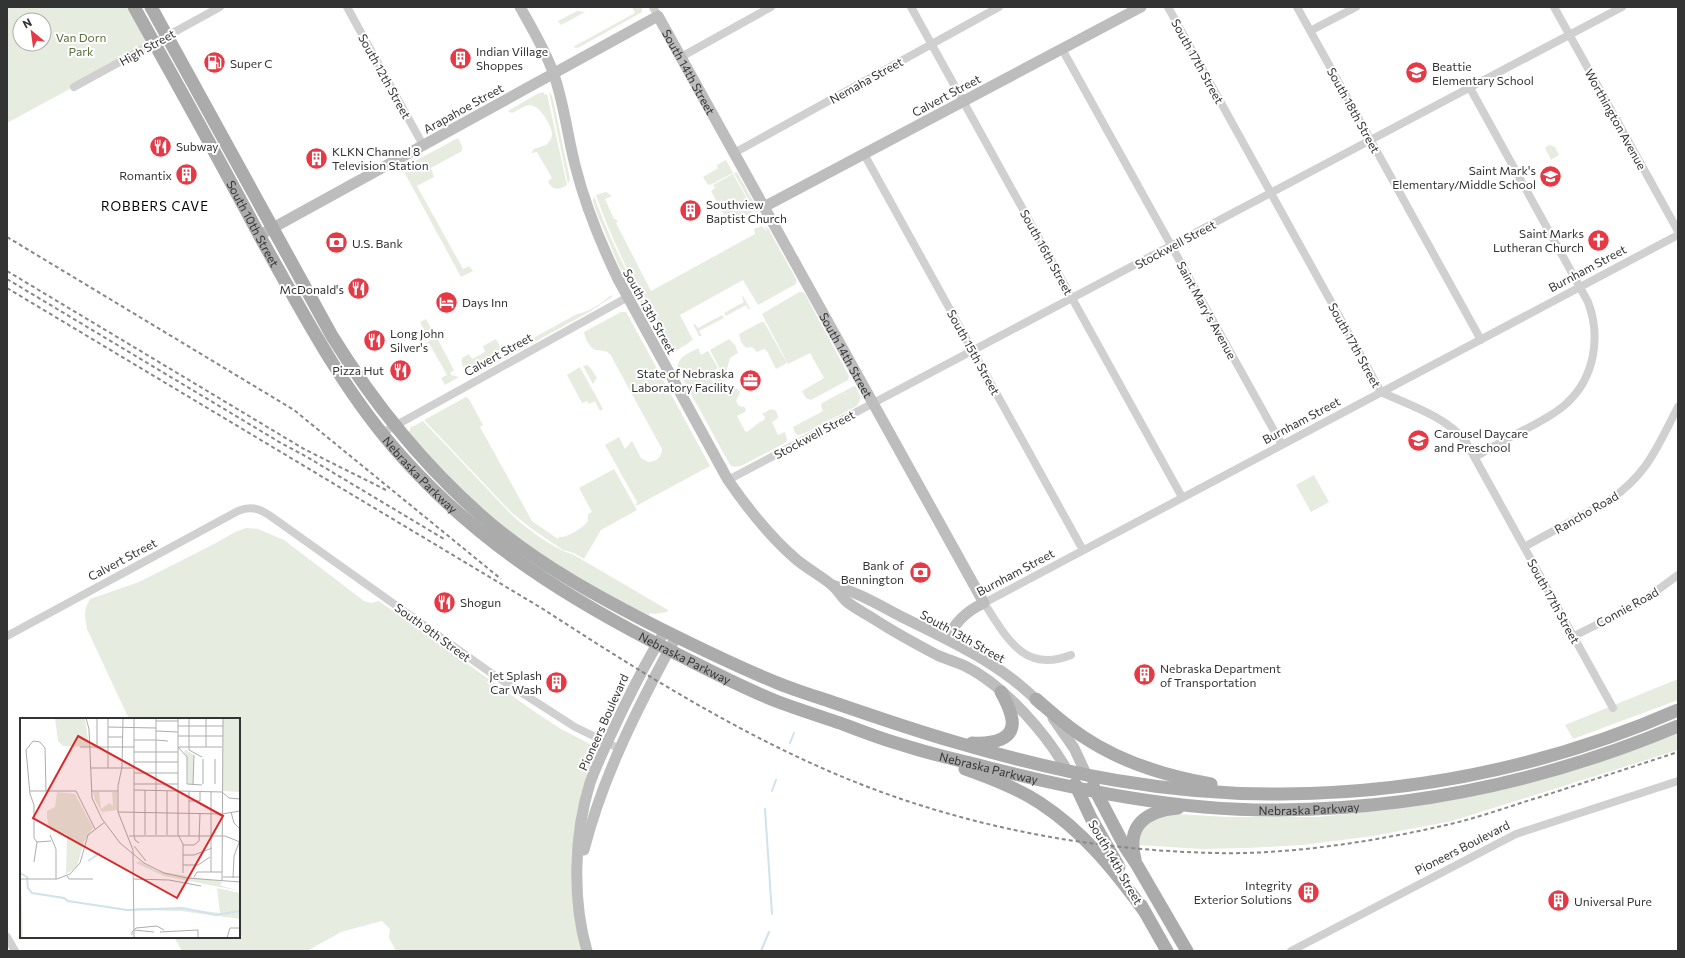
<svg xmlns="http://www.w3.org/2000/svg" width="1685" height="958" font-family="Commissioner,sans-serif">
	<rect width="100%" height="100%" fill="#fff"/>
	<path fill="#e6ecdf" fill-rule="evenodd" d="M 7,7 L 126,7 L 149,46 L 7,123 ZM 20,20 L 44,20 L 44,44 L 20,44 Z
		M 632,7 L 642,7 L 642,12 L 578,48 L 573,47 L 635,13 Z
		M 577,11 L 585,12 L 561,25 L 558,21 Z
		M 543,92 L 545,95 L 547,94 L 567,185 C 559,190 552,191 548,181 L 552,178 L 537,152 L 531,153 L 534,149 L 546,145 C 549,142 552,139 552,134 C 552,126 541,108 533,106 C 526,103 518,111 512,113 L 508,111 L 537,94 Z
		M 549,92 L 551,94 L 553,99 L 570,179 L 568,184 Z
		M 458,138 L 462,146 L 462,151 L 431,168 L 434,177 L 417,186 L 463,269 L 469,266 L 473,271 L 461,277 L 402,168 Z
		M 1549,145 L 1555,147 L 1559,155 L 1551,160 L 1545,148 Z
		M 726,160 L 733,173 L 710,185 L 709,184 L 708,185 L 703,177 L 718,168 L 717,165 Z
		M 737,172 L 758,210 L 758,217 L 734,173 Z
		M 733,174 L 754,211 L 730,225 L 711,191 L 715,188 L 713,185 Z
		M 606,192 L 612,196 L 605,199 L 614,219 L 616,219 L 618,222 L 616,223 L 651,291 L 755,234 L 754,229 L 762,226 L 766,231 L 767,231 L 764,226 L 768,228 L 796,279 L 796,284 L 758,305 L 743,280 L 680,315 L 693,340 L 676,351 C 665,338 657,323 649,309 C 628,273 610,235 596,195 Z
		M 594,196 C 609,237 627,275 649,312 C 657,326 664,340 674,351 L 669,350 L 665,346 L 619,266 L 596,211 L 593,201 Z
		M 799,292 L 803,292 L 805,294 L 849,376 L 848,380 L 811,400 L 806,398 L 802,391 L 824,378 L 810,353 L 788,364 L 762,314 Z
		M 611,295 L 612,297 L 589,312 L 473,376 L 467,374 L 577,314 C 589,312 602,303 611,295 Z
		M 743,296 L 750,309 L 748,309 L 746,305 L 726,316 L 724,313 L 744,302 L 742,297 Z
		M 621,312 L 626,312 L 630,319 L 710,466 L 636,506 L 637,502 L 605,445 L 619,437 L 625,449 L 632,441 L 641,458 L 648,462 C 656,462 662,457 662,449 L 610,354 C 605,350 603,351 597,350 C 590,350 585,338 584,332 Z
		M 574,313 L 466,373 L 466,372 L 462,364 L 462,358 L 469,354 L 472,359 L 485,352 L 483,346 L 496,339 L 501,349 L 523,337 L 525,340 Z
		M 722,315 L 724,318 L 699,331 L 702,336 L 699,336 L 693,324 L 695,324 L 698,328 Z
		M 426,319 L 435,335 L 428,339 L 420,322 Z
		M 761,322 L 764,322 L 787,363 L 776,369 L 767,351 L 764,349 L 757,352 L 752,347 L 746,348 L 741,342 L 739,334 Z
		M 436,336 L 454,370 L 450,373 L 451,375 L 459,377 L 445,385 L 441,378 L 447,375 L 429,343 L 422,346 Z
		M 729,339 L 735,345 L 738,353 L 730,358 L 726,372 L 727,380 L 715,382 L 711,374 L 720,369 L 710,350 Z
		M 698,348 L 701,355 L 708,351 L 718,368 L 709,374 L 716,390 L 729,383 L 735,389 L 737,388 L 740,393 L 736,401 L 739,406 L 744,407 L 746,409 L 745,412 L 737,416 L 745,431 L 747,432 C 753,428 757,423 764,420 L 765,417 L 762,414 L 771,409 L 776,411 L 778,416 L 777,419 L 772,422 L 778,435 L 785,432 L 787,440 L 785,443 L 741,466 L 734,467 L 730,465 L 678,370 C 676,357 688,354 698,348 Z
		M 587,365 L 590,367 L 597,378 L 593,384 L 583,366 Z
		M 580,367 L 581,369 L 603,409 L 600,411 L 595,401 L 589,404 L 587,401 L 582,403 L 567,375 Z
		M 854,386 L 856,387 L 861,398 L 857,406 L 803,434 L 798,435 L 795,433 L 793,427 L 823,411 L 821,406 L 822,403 Z
		M 466,397 L 469,399 L 483,425 L 480,427 L 532,521 L 558,539 L 559,537 C 567,538 583,528 588,521 L 588,514 L 592,512 L 579,488 L 614,469 L 637,510 L 601,530 L 584,559 L 574,553 L 563,550 L 532,529 L 511,512 L 424,420 Z
		M 423,421 L 508,511 C 524,527 552,548 574,555 L 668,610 L 667,612 L 654,614 L 650,613 L 649,615 L 630,607 L 597,590 L 519,539 L 484,510 L 448,477 L 409,433 L 411,425 L 412,427 Z
		M 1314,475 L 1329,502 L 1311,512 L 1296,485 Z
		M 246,528 L 258,529 L 284,540 L 364,601 L 371,603 L 379,601 L 535,712 L 561,729 L 590,744 L 593,750 L 595,758 L 577,828 L 582,951 L 396,951 L 389,938 L 390,929 L 382,921 L 341,932 L 307,951 L 182,951 L 174,937 L 239,937 L 239,719 L 129,719 L 87,629 C 85,618 83,609 90,599 L 139,582 L 216,543 L 235,532 Z
		M 1678,679 L 1678,700 L 1573,739 L 1565,725 Z
		M 1678,731 L 1678,750 L 1452,821 L 1373,836 L 1303,845 L 1246,848 L 1203,849 L 1138,845 L 1138,836 L 1151,820 L 1177,814 L 1228,817 L 1318,817 L 1386,810 L 1435,801 Z"/>
	<g fill="none" stroke-linecap="round" stroke-linejoin="round">
		<path stroke="#cfe2ee" stroke-width="2" d="M 790,743 L 794,733
			M 772,791 L 776,780
			M 765,809 L 772,914
			M 761,951 L 769,932"/>
		<path stroke="#d0d0d0" stroke-width="8" d="M 347,7 L 423,145
			M 653,7 L 658,16
			M 911,7 L 1182,497
			M 1168,7 L 1381,392 C 1409,405 1447,417 1466,442 L 1613,708
			M 1297,7 L 1481,340
			M 1554,7 L 1678,231
			M 1310,31 L 1356,7
			M 1062,49 L 1282,445
			M 681,57 L 771,7
			M 74,87 L 220,7
			M 1470,88 L 1588,302 C 1601,336 1595,377 1567,403 C 1556,414 1542,420 1528,428 C 1510,437 1492,447 1475,457
			M 734,153 L 999,7
			M 864,154 L 1083,550
			M 382,433 L 628,297
			M 728,480 L 1622,7
			M 1524,547 L 1610,500 C 1649,472 1657,447 1678,407
			M 7,636 L 238,511 C 250,506 258,508 269,515 L 491,673 L 575,727 L 620,749
			M 1574,636 L 1640,603 L 1678,575
			M 1071,655 C 1023,674 1006,636 984,603 L 1678,235
			M 7,937 L 15,951
			M 1291,951 L 1516,834 L 1678,781"/>
		<g stroke="#bdbdbd" stroke-width="11">
			<path d="M 520,7 C 532,28 545,50 553,72 C 564,102 567,134 575,165 C 585,205 600,242 618,279 L 728,480 C 748,509 770,537 797,560 C 808,569 821,576 832,585 C 837,589 841,596 846,601 C 854,608 865,613 874,619 C 894,632 916,644 937,655 C 946,659 956,662 965,666 C 1005,686 1047,734 1068,772"/>
			<path d="M 764,207 L 1141,7"/>
			<path id="s1" d="M 260,235 L 658,16 L 984,603 C 966,611 955,622 947,639"/>
			<path d="M 832,585 C 857,592 879,605 902,617 C 951,641 1004,665 1041,705"/>
			<path d="M 1053,718 L 1074,748 L 1087,776"/>
			<path d="M 584,850 C 603,775 639,705 676,637"/>
			<path d="M 587,951 C 572,900 574,834 590,783 C 599,758 611,735 622,711 C 635,684 649,657 665,631"/>
		</g>
		<g stroke="#ababab" stroke-width="13">
			<path id="s2" d="M 134,7 C 178,85 221,163 263,242 C 305,317 345,394 403,458 C 480,544 570,600 673,652 C 707,669 741,687 776,701 C 797,709 819,716 840,723 C 861,731 881,739 903,745 C 930,754 958,760 986,767 C 1081,791 1180,811 1278,810 C 1416,809 1552,779 1678,726"/>
			<path d="M 151,7 L 332,336 C 376,407 428,471 492,525 C 543,567 600,598 659,628 C 697,647 736,666 775,682 C 794,690 814,696 832,702 C 873,716 913,730 955,742 C 1064,774 1167,795 1282,794 C 1419,793 1552,765 1678,710"/>
			<path d="M 1036,699 C 1051,712 1065,725 1082,736 C 1120,762 1166,776 1211,784"/>
			<path d="M 972,743 C 990,744 1019,741 1011,715 C 1009,707 1005,699 1001,692"/>
			<path d="M 965,769 C 990,778 1017,788 1040,803 C 1083,831 1115,871 1145,912"/>
			<path d="M 1075,784 L 1091,818 L 1119,867"/>
			<path d="M 1093,786 L 1125,847 L 1137,865 L 1187,951"/>
			<path d="M 1135,859 C 1126,825 1146,811 1178,808"/>
			<path d="M 1141,905 L 1167,951"/>
		</g>
		<path stroke="#888" stroke-width="2" stroke-dasharray="4 3" stroke-linecap="butt" d="M 7,237 L 294,410 L 501,579
			M 7,271 L 304,449 L 386,490
			M 7,279 L 281,443 L 307,457 L 444,539
			M 7,288 L 543,609 C 637,670 734,731 838,775 C 957,825 1085,850 1214,853 C 1287,855 1371,842 1442,826 C 1475,819 1507,807 1540,797 C 1586,782 1632,767 1678,752"/>
	</g>
	<defs>
		<symbol id="building-disc" viewBox="-11 -11 22 22"><circle r="9.5" fill="#e63946" stroke="#fff"/><path d="M-4-6H4V6H1V3H-1V6H-4ZM-2.5-4.3h1.7v1.8h-1.7ZM.8-4.3h1.7v1.8H.8ZM-2.5-1h1.7V.8h-1.7ZM.8-1h1.7V.8H.8Z" fill="#fff"/></symbol>
		<symbol id="fuel-disc" viewBox="-11 -11 22 22"><circle r="9.5" fill="#e63946" stroke="#fff"/><path d="M-5.5-6h7V0h2V4h1.3V-2.5L3-4.5l.8-.8L6-3V5H2.5V1h-1V6h-7ZM-4.2-4.7v3.2H.2V-4.7Z" fill="#fff"/></symbol>
		<symbol id="school-disc" viewBox="-11 -11 22 22"><circle r="9.5" fill="#e63946" stroke="#fff"/><path d="M0-5L7-2L0 1L-7-2ZM-4 1L0 2.5L4 1V4Q0 6-4 4Z" fill="#fff"/></symbol>
		<symbol id="restaurant-disc" viewBox="-11 -11 22 22"><circle r="9.5" fill="#e63946" stroke="#fff"/><path d="M-5-6h1v4h1v-4h1v4h1v-4h1v5L-1.5 .5V6h-2V.5L-5-1ZM5-6V6H3V1.5H1.5Q1.5-4 5-6Z" fill="#fff"/></symbol>
		<symbol id="church-disc" viewBox="-11 -11 22 22"><circle r="9.5" fill="#e63946" stroke="#fff"/><path d="M-1.2-6h2.4v3.5h3.3v2.4h-3.3V6h-2.4V-.1h-3.3v-2.4h3.3Z" fill="#fff"/></symbol>
		<symbol id="bank-disc" viewBox="-11 -11 22 22"><circle r="9.5" fill="#e63946" stroke="#fff"/><path d="M-6-4H6V4H-6ZM0-2.3a2.3 2.3 0 1 0 0 4.6a2.3 2.3 0 1 0 0-4.6Z" fill="#fff"/></symbol>
		<symbol id="hotel-disc" viewBox="-11 -11 22 22"><circle r="9.5" fill="#e63946" stroke="#fff"/><path d="M-6-4.5h1.5V1H6V5H4.5V3h-9V5H-6ZM-4 0a1.8 1.8 0 1 1 3.6 0ZM.5 0V-2.5h3Q6-2.5 6 0Z" fill="#fff"/></symbol>
		<symbol id="office-disc" viewBox="-11 -11 22 22"><circle r="9.5" fill="#e63946" stroke="#fff"/><path d="M-6-3h4V-5.5h4V-3h4V5H-6ZM-1-4.5V-3h2v-1.5ZM-6 0V1H6V0Z" fill="#fff"/></symbol>
	</defs>
	<g fill-rule="evenodd">
		<use href="#building-disc" x="448" y="46" width="25" height="25"/>
		<use href="#fuel-disc" x="202" y="50" width="25" height="25"/>
		<use href="#school-disc" x="1404" y="60" width="25" height="25"/>
		<use href="#restaurant-disc" x="148" y="134" width="25" height="25"/>
		<use href="#building-disc" x="304" y="146" width="25" height="25"/>
		<use href="#building-disc" x="174" y="162" width="25" height="25"/>
		<use href="#school-disc" x="1538" y="164" width="25" height="25"/>
		<use href="#building-disc" x="678" y="198" width="25" height="25"/>
		<use href="#church-disc" x="1586" y="228" width="25" height="25"/>
		<use href="#bank-disc" x="324" y="230" width="25" height="25"/>
		<use href="#restaurant-disc" x="346" y="276" width="25" height="25"/>
		<use href="#hotel-disc" x="434" y="290" width="25" height="25"/>
		<use href="#restaurant-disc" x="362" y="328" width="25" height="25"/>
		<use href="#restaurant-disc" x="388" y="358" width="25" height="25"/>
		<use href="#office-disc" x="738" y="368" width="25" height="25"/>
		<use href="#school-disc" x="1406" y="428" width="25" height="25"/>
		<use href="#bank-disc" x="908" y="560" width="25" height="25"/>
		<use href="#restaurant-disc" x="432" y="590" width="25" height="25"/>
		<use href="#building-disc" x="1132" y="662" width="25" height="25"/>
		<use href="#building-disc" x="544" y="670" width="25" height="25"/>
		<use href="#building-disc" x="1296" y="880" width="25" height="25"/>
		<use href="#building-disc" x="1546" y="888" width="25" height="25"/>
	</g>
	<g text-anchor="middle" dominant-baseline="central" stroke-width="4" stroke-linejoin="round" paint-order="stroke">
		<g font-size="12" fill="#56703f" stroke="#fff">
			<text x="81" y="37">Van Dorn<tspan x="81" dy="14">Park</tspan></text>
		</g>
		<g font-size="12" fill="#333" stroke="#fff">
			<text transform="translate(147 47) rotate(-29)">High Street</text>
			<text transform="translate(1198 61) rotate(61)">South 17th Street</text>
			<text stroke="none"><textPath href="#s1" startOffset="518">South 14th Street</textPath></text>
			<text transform="translate(385 76) rotate(61)">South 12th Street</text>
			<text transform="translate(866 80) rotate(-29)">Nemaha Street</text>
			<text transform="translate(946 95) rotate(-28)">Calvert Street</text>
			<text transform="translate(463 108) rotate(-29)">Arapahoe Street</text>
			<text transform="translate(1354 110) rotate(61)">South 18th Street</text>
			<text transform="translate(1616 119) rotate(61)">Worthington Avenue</text>
			<text stroke="none"><textPath href="#s2" startOffset="247">South 10th Street</textPath></text>
			<text transform="translate(1175 244) rotate(-28)">Stockwell Street</text>
			<text transform="translate(1047 252) rotate(61)">South 16th Street</text>
			<text transform="translate(1587 268) rotate(-28)">Burnham Street</text>
			<text transform="translate(1207 310) rotate(61)">Saint Mary's Avenue</text>
			<text transform="translate(650 311) rotate(61)">South 13th Street</text>
			<text transform="translate(1355 345) rotate(61)">South 17th Street</text>
			<text transform="translate(974 352) rotate(61)">South 15th Street</text>
			<text transform="translate(498 354) rotate(-29)">Calvert Street</text>
			<text stroke="none"><textPath href="#s1" startOffset="842">South 14th Street</textPath></text>
			<text transform="translate(1301 420) rotate(-28)">Burnham Street</text>
			<text transform="translate(814 434) rotate(-28)">Stockwell Street</text>
			<text stroke="none"><textPath href="#s2" startOffset="550">Nebraska Parkway</textPath></text>
			<text transform="translate(1586 512) rotate(-30)">Rancho Road</text>
			<text transform="translate(122 559) rotate(-28)">Calvert Street</text>
			<text transform="translate(1015 572) rotate(-28)">Burnham Street</text>
			<text transform="translate(1554 601) rotate(61)">South 17th Street</text>
			<text transform="translate(1627 607) rotate(-29)">Connie Road</text>
			<text transform="translate(433 632) rotate(36)">South 9th Street</text>
			<text transform="translate(963 636) rotate(29)">South 13th Street</text>
			<text stroke="none"><textPath href="#s2" startOffset="874">Nebraska Parkway</textPath></text>
			<text transform="translate(603 722) rotate(-66)">Pioneers Boulevard</text>
			<text stroke="none"><textPath href="#s2" startOffset="1198">Nebraska Parkway</textPath></text>
			<text stroke="none"><textPath href="#s2" startOffset="1522">Nebraska Parkway</textPath></text>
			<text transform="translate(1462 847) rotate(-27)">Pioneers Boulevard</text>
			<text transform="translate(1116 862) rotate(60)">South 14th Street</text>
		</g>
		<g font-size="12" fill="#333" stroke="#fff" text-anchor="start">
			<text x="476" y="51">Indian Village<tspan x="476" dy="14">Shoppes</tspan></text>
			<text x="230" y="63">Super C</text>
			<text x="1432" y="66">Beattie<tspan x="1432" dy="14">Elementary School</tspan></text>
			<text x="176" y="146">Subway</text>
			<text x="332" y="151">KLKN Channel 8<tspan x="332" dy="14">Television Station</tspan></text>
			<text x="1536" y="170" text-anchor="end">Saint Mark's<tspan x="1536" dy="14">Elementary/Middle School</tspan></text>
			<text x="172" y="175" text-anchor="end">Romantix</text>
			<text x="706" y="204">Southview<tspan x="706" dy="14">Baptist Church</tspan></text>
			<text x="1584" y="233" text-anchor="end">Saint Marks<tspan x="1584" dy="14">Lutheran Church</tspan></text>
			<text x="352" y="243">U.S. Bank</text>
			<text x="344" y="289" text-anchor="end">McDonald's</text>
			<text x="462" y="302">Days Inn</text>
			<text x="390" y="333">Long John<tspan x="390" dy="14">Silver's</tspan></text>
			<text x="384" y="370" text-anchor="end">Pizza Hut</text>
			<text x="734" y="373" text-anchor="end">State of Nebraska<tspan x="734" dy="14">Laboratory Facility</tspan></text>
			<text x="1434" y="433">Carousel Daycare<tspan x="1434" dy="14">and Preschool</tspan></text>
			<text x="904" y="565" text-anchor="end">Bank of<tspan x="904" dy="14">Bennington</tspan></text>
			<text x="460" y="602">Shogun</text>
			<text x="1160" y="668">Nebraska Department<tspan x="1160" dy="14">of Transportation</tspan></text>
			<text x="542" y="675" text-anchor="end">Jet Splash<tspan x="542" dy="14">Car Wash</tspan></text>
			<text x="1292" y="885" text-anchor="end">Integrity<tspan x="1292" dy="14">Exterior Solutions</tspan></text>
			<text x="1574" y="901">Universal Pure</text>
		</g>
		<g font-size="13" letter-spacing="1" fill="#000" stroke="#fff">
			<text x="155" y="206">ROBBERS CAVE</text>
		</g>
	</g>
	<g transform="translate(20 718)">
		<rect width="220" height="220" fill="#fff"/>
		<path d="M 35,0 L 65,0 L 69,29 L 43,28 L 38,23 ZM 203,0 L 220,0 L 220,74 L 203,73 ZM 166,32 L 174,37 L 173,67 L 168,66 L 167,40 L 164,34 ZM 37,74 L 55,76 L 73,110 L 64,123 L 57,149 L 46,156 L 47,116 L 34,114 L 29,111 L 27,99 L 27,93 L 35,89 ZM 73,74 L 79,74 L 81,91 L 89,85 L 93,88 L 92,74 L 97,74 L 97,92 L 82,94 L 86,102 L 75,82 ZM 119,143 L 137,153 L 203,164 L 200,166 L 202,168 L 220,173 L 144,158 L 116,145 ZM 0,162 L 1,162 L 3,220 L 0,220 ZM 197,170 L 220,175 L 220,201 L 161,193 L 117,192 L 117,190 L 161,190 L 200,195 Z" fill="#e6ecdf"/>
		<path fill="none" stroke="#cfe2ee" stroke-width="2" d="M 68,143 L 80,135M 0,155 L 7,159 L 8,170 L 12,175 L 44,180 L 48,183 L 107,192 L 163,190 L 196,197 L 220,193"/>
		<path fill="none" stroke="#adadad" stroke-width="1" d="M 66,0 L 69,11 L 72,80 L 82,101 L 100,125 L 124,145 L 144,155 L 167,160 L 220,164M 103,0 L 102,49 L 98,68 L 98,94 L 113,132 L 114,220M 114,0 L 114,117 L 115,122 L 119,125M 158,0 L 158,117 L 163,126 L 163,155M 169,0 L 169,32 L 182,39M 136,3 L 158,3M 158,8 L 203,8M 88,9 L 136,10M 136,13 L 158,14M 158,18 L 203,18M 88,19 L 103,19M 114,22 L 136,22M 136,22 L 148,23M 60,29 L 114,29M 77,29 L 77,0M 158,29 L 167,39 L 167,66 L 182,67M 159,29 L 202,29M 186,29 L 186,0M 114,34 L 158,34M 114,44 L 158,44M 70,50 L 114,50M 88,50 L 88,0M 114,55 L 158,55M 114,66 L 158,66M 183,66 L 183,41M 195,66 L 195,41M 173,67 L 174,37M 114,72 L 202,74 L 209,80 L 220,81M 10,73 L 56,73 L 75,111M 71,73 L 98,73M 169,83 L 180,83 L 180,73M 98,94 L 202,96 L 220,93M 211,94 L 214,105 L 220,111M 30,117 L 36,131 L 36,161M 125,117 L 125,72M 136,117 L 136,0M 147,117 L 147,73M 109,118 L 205,118 L 220,124M 169,118 L 169,73M 17,124 L 14,120 L 14,87 L 10,76 L 6,32 L 13,23 L 20,24 L 25,30 L 26,73M 17,124 L 31,123M 163,127 L 174,127 L 179,123 L 180,95M 114,128 L 126,143M 163,137 L 174,137 L 192,130M 14,144 L 17,124M 163,147 L 178,147 L 190,139M 191,154 L 191,73M 47,158 L 49,161 L 73,161M 174,159 L 177,154 L 202,154M 203,159 L 220,159M 213,160 L 214,138 L 220,122M 0,161 L 37,161 L 50,156 L 60,145 L 68,117 L 85,104M 113,161 L 149,162 L 181,168M 202,163 L 203,0M 114,212 L 134,214M 140,214 L 178,212 L 178,220M 112,217 L 112,214 L 116,210 L 137,208 L 144,212M 207,220 L 210,210 L 220,210"/>
		<path fill="#d62828" fill-opacity="0.15" stroke="#d62828" stroke-width="2" d="M 58,18 L 203,98 L 157,180 L 13,100 Z"/>
		<rect width="220" height="220" fill="none" stroke="#333" stroke-width="2"/>
	</g>
	<rect width="1685" height="958" fill="none" stroke="#333333" stroke-width="16"/>
	<g transform="translate(32 32) rotate(331)"><circle r="19" fill="#ffffff" stroke="#adadad"/>
	<path d="M0-3L7 15L0 10L-7 15Z" fill="#e63946"/>
	<text y="-6" font-size="11" font-weight="bold" text-anchor="middle" fill="#333333">N</text>
	</g>
</svg>
